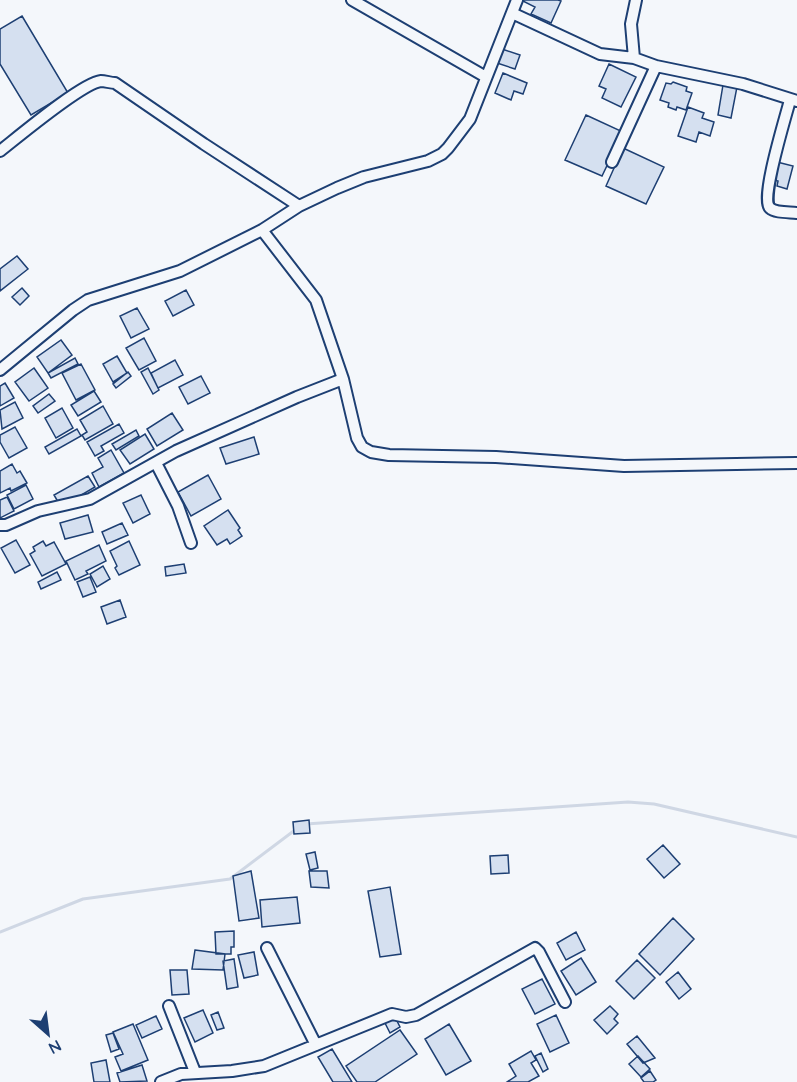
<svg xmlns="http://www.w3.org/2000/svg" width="797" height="1082" font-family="Quicksand,sans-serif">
	<rect width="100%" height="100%" fill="#f4f7fb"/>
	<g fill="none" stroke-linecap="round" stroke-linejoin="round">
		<path stroke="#cfd7e4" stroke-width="3" d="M 306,824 L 628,802 L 654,804 L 797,837
			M 0,932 L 83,899 L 230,879 L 295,830"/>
	</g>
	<path fill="#d5e0f0" stroke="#1d3f73" stroke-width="1.5" d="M 521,0 L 558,0 L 561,1 L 551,23 L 531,14 L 535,7 Z
		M 22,16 L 68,93 L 31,115 L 0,64 L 0,29 Z
		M 502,49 L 520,55 L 515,69 L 497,63 Z
		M 609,64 L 636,77 L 621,107 L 602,98 L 606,89 L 599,86 Z
		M 503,73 L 527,83 L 523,94 L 514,91 L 511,100 L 495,93 Z
		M 673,82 L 687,87 L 686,91 L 692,93 L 686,110 L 677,107 L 676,110 L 668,107 L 669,103 L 660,100 L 666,83 L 671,84 Z
		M 723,85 L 737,87 L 731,118 L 718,115 Z
		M 688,107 L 704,113 L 702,118 L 714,122 L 710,136 L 699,132 L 696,142 L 678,136 Z
		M 586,115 L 623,132 L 602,176 L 565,160 Z
		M 623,148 L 664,167 L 646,204 L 606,186 Z
		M 777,162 L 793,166 L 787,189 L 777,186 L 778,181 L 774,180 Z
		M 17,256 L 28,269 L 0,291 L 0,269 Z
		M 22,288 L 29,296 L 20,305 L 12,297 Z
		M 186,290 L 194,305 L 173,316 L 165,301 Z
		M 137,308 L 149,329 L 131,338 L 120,316 Z
		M 144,338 L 156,361 L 139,370 L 126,348 Z
		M 61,340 L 72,355 L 48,373 L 37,357 Z
		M 117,356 L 127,373 L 113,382 L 103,364 Z
		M 75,358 L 78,364 L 51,378 L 48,373 Z
		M 175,360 L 183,375 L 158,388 L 151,373 Z
		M 81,364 L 95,390 L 76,400 L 62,373 Z
		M 34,368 L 48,388 L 29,401 L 15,382 Z
		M 148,368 L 159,390 L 153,394 L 141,372 Z
		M 128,372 L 131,376 L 116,388 L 113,384 Z
		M 201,376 L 210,393 L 188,404 L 179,387 Z
		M 5,383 L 14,398 L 0,406 L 0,386 Z
		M 94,391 L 101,402 L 78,416 L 71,405 Z
		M 49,394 L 55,401 L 38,413 L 33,406 Z
		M 15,402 L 23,418 L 2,429 L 0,410 Z
		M 103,406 L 113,424 L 85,440 L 82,435 L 87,432 L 80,420 Z
		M 62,408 L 73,428 L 56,438 L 45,418 Z
		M 172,413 L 183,430 L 157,446 L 147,429 Z
		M 119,424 L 124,433 L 101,446 L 104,451 L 95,456 L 87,442 Z
		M 15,427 L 27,448 L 9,458 L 0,442 L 0,435 Z
		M 77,429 L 81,436 L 49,454 L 45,447 Z
		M 136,430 L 139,436 L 116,450 L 112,444 Z
		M 145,434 L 154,449 L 130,464 L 120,450 Z
		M 254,437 L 259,454 L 226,464 L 220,448 Z
		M 111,450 L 124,473 L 99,487 L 92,473 L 103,467 L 98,458 Z
		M 12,464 L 17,473 L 20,471 L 27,483 L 11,491 L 10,488 L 0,493 L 0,471 Z
		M 208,475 L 221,499 L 191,516 L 178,492 Z
		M 88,476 L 95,487 L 61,507 L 54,495 Z
		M 26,485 L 33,499 L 14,509 L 7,495 Z
		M 141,495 L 150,514 L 133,523 L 123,503 Z
		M 7,497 L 14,511 L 0,518 L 0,500 Z
		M 228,510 L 240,528 L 238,530 L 242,536 L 230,544 L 227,539 L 217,545 L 204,526 Z
		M 88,515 L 93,532 L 65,539 L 60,523 Z
		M 122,523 L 128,535 L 107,544 L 102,532 Z
		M 16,540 L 30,565 L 15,573 L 1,548 Z
		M 43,541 L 46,546 L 54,542 L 66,564 L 42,576 L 30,554 L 35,551 L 33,547 Z
		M 129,541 L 140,565 L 119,575 L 115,568 L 117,566 L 110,551 Z
		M 99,545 L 106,561 L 86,571 L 88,574 L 75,580 L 66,561 Z
		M 184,564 L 186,573 L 166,576 L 165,567 Z
		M 103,566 L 110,579 L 97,587 L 90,574 Z
		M 57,572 L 61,580 L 41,589 L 38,582 Z
		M 90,577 L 96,592 L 83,597 L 77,582 Z
		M 120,600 L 126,617 L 107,624 L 101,607 Z
		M 309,820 L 310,833 L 294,834 L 293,822 Z
		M 663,845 L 680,864 L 664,878 L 647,859 Z
		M 315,852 L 318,868 L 310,870 L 306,854 Z
		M 508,855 L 509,873 L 491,874 L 490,856 Z
		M 251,871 L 259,918 L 239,921 L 233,876 Z
		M 309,871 L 327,871 L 329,888 L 311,887 Z
		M 390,887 L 401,954 L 380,957 L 368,891 Z
		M 297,897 L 300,923 L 262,927 L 260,900 Z
		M 673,918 L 694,939 L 660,975 L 639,954 Z
		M 234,931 L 234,947 L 231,947 L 231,954 L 216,954 L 215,932 Z
		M 576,932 L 585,950 L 566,960 L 557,943 Z
		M 195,950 L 225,954 L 223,970 L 192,969 Z
		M 254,952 L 258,975 L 244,978 L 238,955 Z
		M 581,958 L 596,982 L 576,995 L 561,971 Z
		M 234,959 L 238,987 L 227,989 L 223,961 Z
		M 637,960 L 655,978 L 634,999 L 616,981 Z
		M 170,970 L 187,970 L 189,994 L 172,995 Z
		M 678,972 L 691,989 L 679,999 L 666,982 Z
		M 542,979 L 555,1004 L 535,1014 L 522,989 Z
		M 610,1006 L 618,1014 L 614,1019 L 618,1023 L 607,1034 L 594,1020 Z
		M 203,1010 L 213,1033 L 195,1042 L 184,1018 Z
		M 218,1012 L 224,1028 L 217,1030 L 211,1015 Z
		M 394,1015 L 400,1027 L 390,1033 L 384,1021 Z
		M 556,1015 L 569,1043 L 550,1052 L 537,1024 Z
		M 156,1016 L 162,1029 L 142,1038 L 136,1025 Z
		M 133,1024 L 148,1060 L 121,1071 L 115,1057 L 123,1054 L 113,1032 Z
		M 449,1024 L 471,1061 L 446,1075 L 425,1039 Z
		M 400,1030 L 417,1054 L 375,1082 L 357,1082 L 346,1066 Z
		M 113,1033 L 119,1049 L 111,1052 L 106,1035 Z
		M 637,1036 L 655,1058 L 643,1063 L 627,1044 Z
		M 332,1049 L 352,1082 L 333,1082 L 318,1057 Z
		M 531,1051 L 536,1060 L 531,1063 L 539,1076 L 528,1082 L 507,1082 L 516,1076 L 509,1064 Z
		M 541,1053 L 548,1069 L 543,1072 L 535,1056 Z
		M 638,1056 L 650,1069 L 641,1077 L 629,1064 Z
		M 106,1060 L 110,1082 L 94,1082 L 91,1063 Z
		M 142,1065 L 147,1081 L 120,1082 L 117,1073 Z
		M 650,1071 L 656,1080 L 653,1082 L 644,1082 L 641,1078 Z"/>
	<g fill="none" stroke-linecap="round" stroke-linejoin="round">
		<defs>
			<path id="minor" d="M 352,0 L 486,77
				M 512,13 L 600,54 L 634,58 L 656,66 L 743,84 L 797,101
				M 634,58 L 631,24 L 636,0
				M 790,100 C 786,116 760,199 770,208 C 775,213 790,212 797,213
				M 0,151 C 18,137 82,83 101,81 C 105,81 111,83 115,83 L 204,144 L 299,206
				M 612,162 L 656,66
				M 262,230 L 316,300 L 343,379 L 357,438 L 362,447 L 371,452 L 389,455 L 496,457 L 624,466 L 797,463
				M 0,370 L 73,310 L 88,300 L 180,271 L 262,230 L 299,206 L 337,188 L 364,177 L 428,161 L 442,154 L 448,148 L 470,119 L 517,0
				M 156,463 L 178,506 L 191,543
				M 0,525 L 6,525 L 38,511 L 90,499 L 176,451 L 297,397 L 343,379
				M 267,948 L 316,1045
				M 169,1006 L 195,1072
				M 161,1082 L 181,1074 L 232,1071 L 264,1066 L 392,1014 L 406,1017 L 416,1015 L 535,948 L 539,952 L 565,1002"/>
		</defs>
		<use href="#minor" stroke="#1d3f73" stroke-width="14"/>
		<use href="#minor" stroke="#f4f7fb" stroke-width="10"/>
	</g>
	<g transform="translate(48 1034) rotate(152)" stroke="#f4f7fb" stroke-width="4.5" paint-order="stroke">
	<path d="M0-4.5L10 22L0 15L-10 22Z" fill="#1d3f73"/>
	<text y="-9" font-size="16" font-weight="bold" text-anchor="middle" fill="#1d3f73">N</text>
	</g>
</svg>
